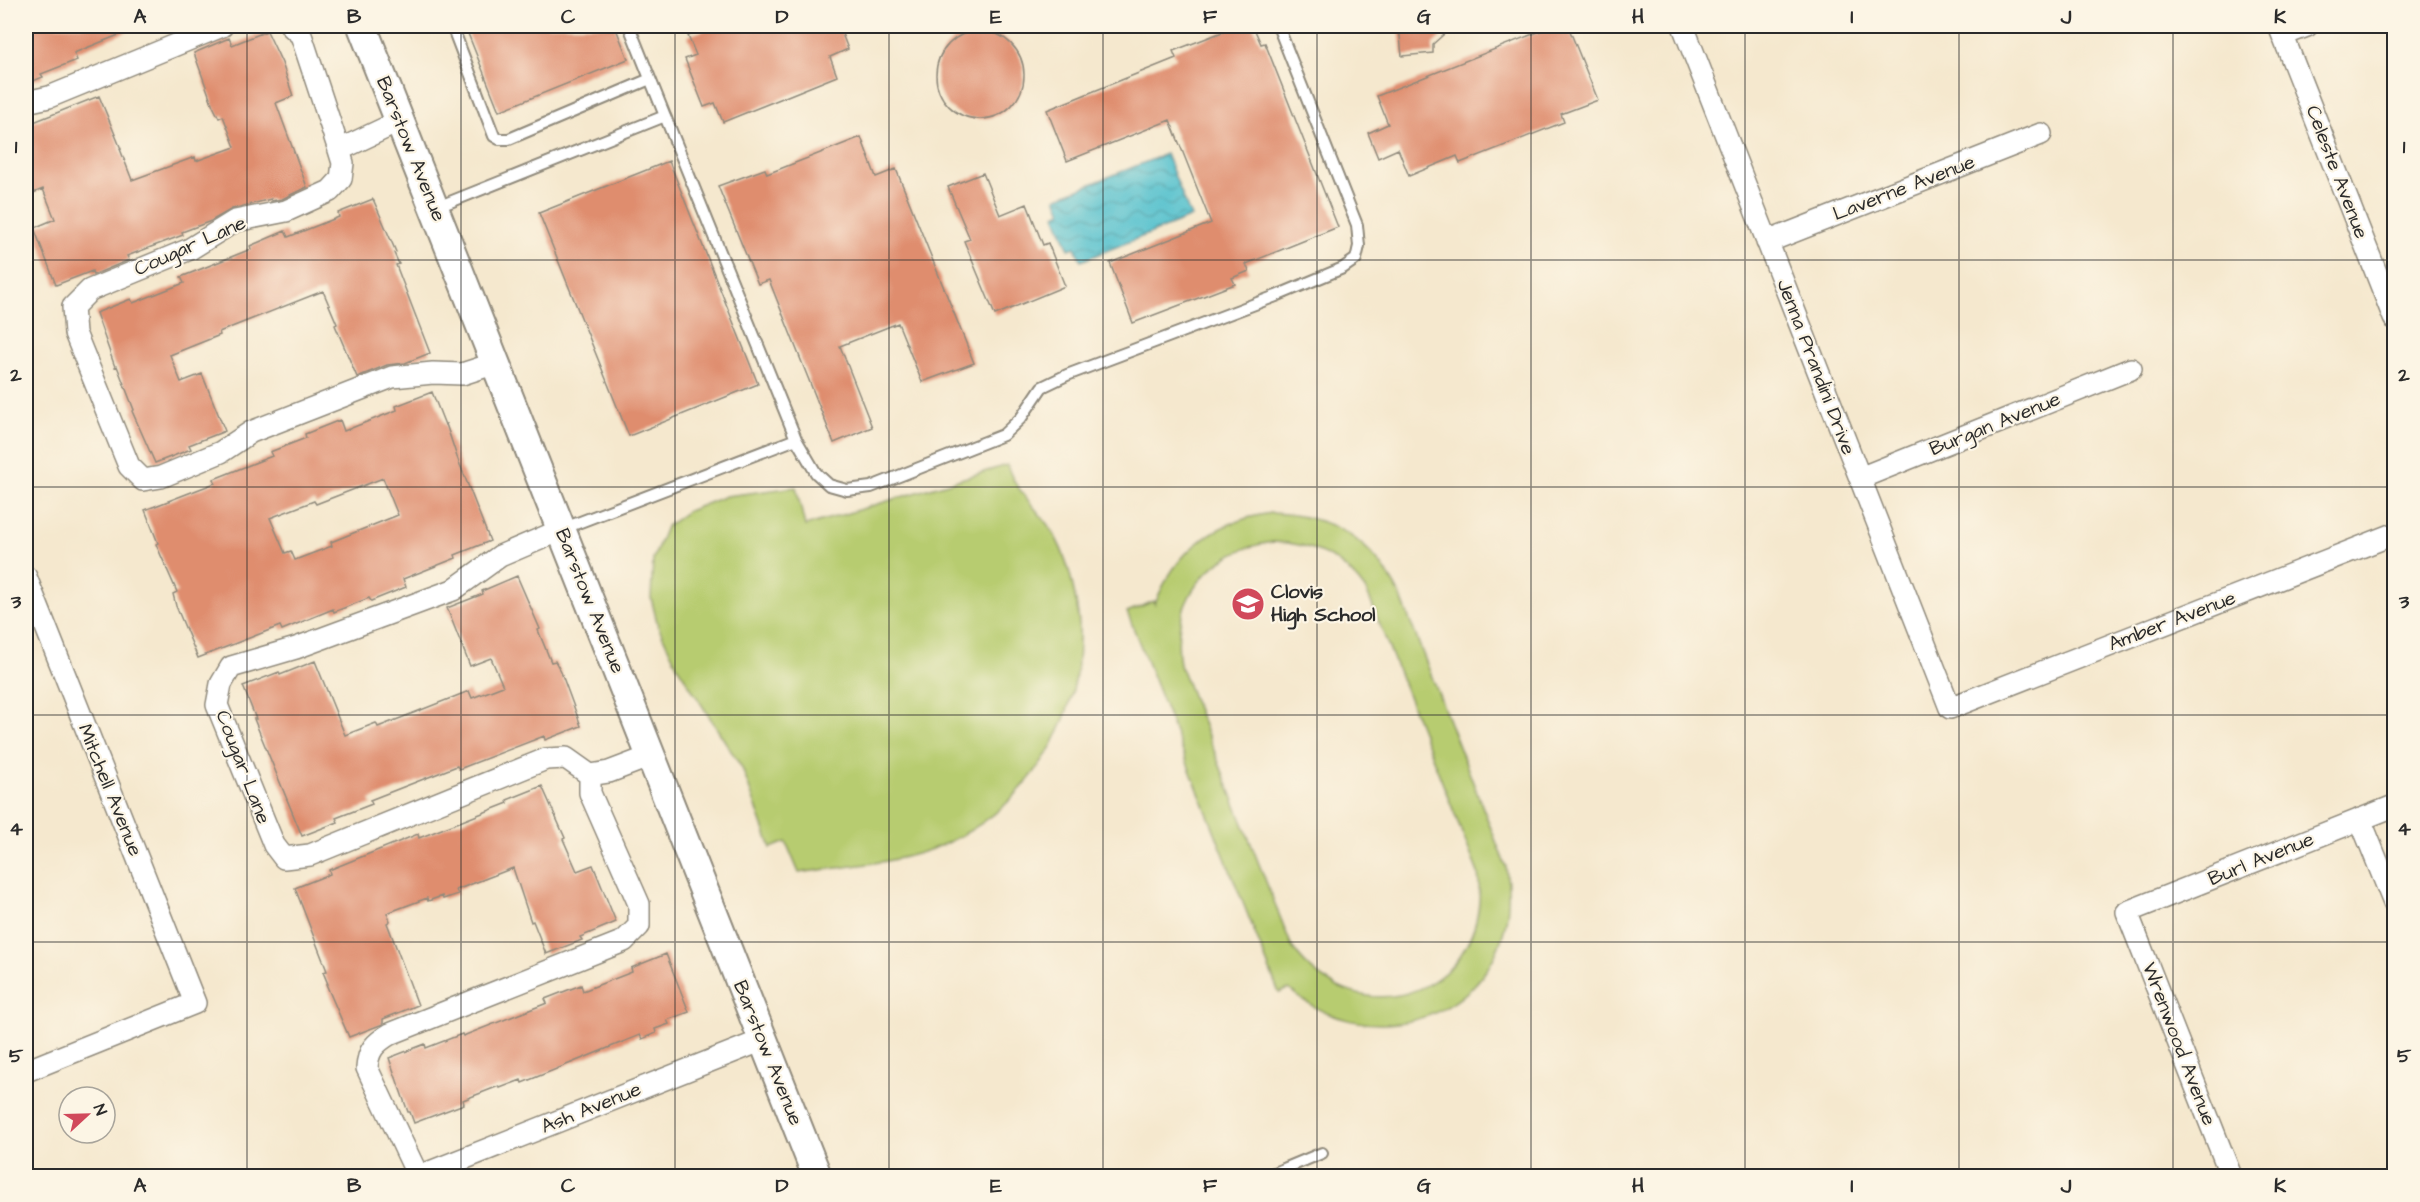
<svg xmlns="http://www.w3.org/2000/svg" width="2420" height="1202" font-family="'Architects Daughter',sans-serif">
	<defs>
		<pattern id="water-waves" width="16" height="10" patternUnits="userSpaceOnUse" patternTransform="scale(1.5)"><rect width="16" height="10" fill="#55c1ce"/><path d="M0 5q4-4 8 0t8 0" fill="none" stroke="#479da7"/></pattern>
	</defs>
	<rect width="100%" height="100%" fill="#fcf5e5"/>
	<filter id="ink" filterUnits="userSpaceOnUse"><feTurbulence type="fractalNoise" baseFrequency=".0167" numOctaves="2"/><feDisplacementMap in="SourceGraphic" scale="12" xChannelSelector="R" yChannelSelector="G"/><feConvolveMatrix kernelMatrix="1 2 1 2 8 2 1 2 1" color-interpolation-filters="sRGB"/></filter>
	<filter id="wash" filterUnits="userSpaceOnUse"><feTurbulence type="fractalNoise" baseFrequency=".008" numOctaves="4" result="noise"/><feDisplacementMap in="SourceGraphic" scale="24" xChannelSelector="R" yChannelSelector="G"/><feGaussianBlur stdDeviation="1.35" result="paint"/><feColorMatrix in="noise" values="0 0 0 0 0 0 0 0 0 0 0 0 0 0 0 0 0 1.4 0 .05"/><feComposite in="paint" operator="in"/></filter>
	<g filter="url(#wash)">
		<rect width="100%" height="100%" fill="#f5e8ce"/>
		<path fill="#b7cc70" stroke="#717c4e" stroke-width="1.5" fill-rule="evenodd" d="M 1007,465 C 1015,490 1036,507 1050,528 C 1058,540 1066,560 1070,574 C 1074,591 1079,611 1079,628 C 1082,723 1029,807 942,845 C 898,864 846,866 799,873 L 786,842 L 771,848 L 742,768 L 677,666 L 658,626 L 651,598 L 653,559 L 666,527 L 688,511 L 726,496 L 796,487 L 805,526 Z
			M 1271,513 C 1333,515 1372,540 1400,595 L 1506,867 C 1509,887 1510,906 1505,926 C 1483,1026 1362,1054 1289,989 L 1279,993 L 1127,612 L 1154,601 L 1155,604 C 1176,550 1213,522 1271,513 ZM 1273,542 C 1313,543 1343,558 1367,592 L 1478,873 C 1494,990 1360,1043 1292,947 L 1180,665 C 1170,601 1207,551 1273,542 Z"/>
		<path fill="url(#water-waves)" stroke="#40767c" stroke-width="1.5" d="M 1166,154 L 1191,217 L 1081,261 L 1075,247 L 1069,249 L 1055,215 L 1062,212 L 1056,198 Z"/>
		<g id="blocks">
			<path fill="#df8d6e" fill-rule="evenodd" d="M 26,26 L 141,26 L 74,53 L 77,60 L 41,74 L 43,77 L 26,84 Z
				M 465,26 L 615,26 L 628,59 L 499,111 Z
				M 715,26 L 839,26 L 848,49 L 830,57 L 837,76 L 723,122 L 715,103 L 704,107 L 685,59 L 696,55 L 688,36 Z
				M 1238,26 L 1253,26 L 1261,44 L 1265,43 L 1338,227 L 1246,264 L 1249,271 L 1232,278 L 1235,284 L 1133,323 L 1110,263 L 1211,223 L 1170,120 L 1067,161 L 1047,110 L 1176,58 L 1173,51 Z
				M 1399,26 L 1453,26 L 1433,44 L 1433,53 L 1402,56 Z
				M 1553,26 L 1568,26 L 1598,100 L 1561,114 L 1564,122 L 1460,163 L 1457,156 L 1409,176 L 1398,149 L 1378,158 L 1368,133 L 1388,124 L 1377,96 Z
				M 267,31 L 282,63 L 293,96 L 276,103 L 307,187 L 282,199 L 271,201 L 271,199 L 232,209 L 211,221 L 182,232 L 183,235 L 127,256 L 129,260 L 93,275 L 92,271 L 56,285 L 34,228 L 55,219 L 43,189 L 26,196 L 26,125 L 99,96 L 121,149 L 120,149 L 132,180 L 195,157 L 196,161 L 235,147 L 223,116 L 219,118 L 213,106 L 194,53 L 229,38 L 232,45 Z
				M936 75a44 44 0 1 1 88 0a44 44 0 1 1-88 0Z
				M 861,137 L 876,177 L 896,169 L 974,363 L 922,382 L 898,323 L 840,346 L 872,427 L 834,443 L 769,280 L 758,284 L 718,186 L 765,169 L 767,174 Z
				M 669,161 L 758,384 L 629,436 L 539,213 Z
				M 983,173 L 1000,215 L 1027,204 L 1043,245 L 1048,243 L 1065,286 L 995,315 L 964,241 L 970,239 L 948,187 Z
				M 373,199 L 396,252 L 394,253 L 399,264 L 396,265 L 430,353 L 405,363 L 387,365 L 357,377 L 335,325 L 337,324 L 323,291 L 219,332 L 220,335 L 170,355 L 181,382 L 202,374 L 225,431 L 189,445 L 191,449 L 155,463 L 132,411 L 134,410 L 117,366 L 115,367 L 96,313 L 131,299 L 133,303 L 184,283 L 181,277 L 251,249 L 250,246 L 285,231 L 288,237 L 339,217 L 338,213 Z
				M 432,392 L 445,425 L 446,424 L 457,457 L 490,541 L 455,555 L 456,558 L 403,579 L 406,587 L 371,601 L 369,598 L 334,612 L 333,609 L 282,630 L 280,626 L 198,658 L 176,606 L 173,594 L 177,592 L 156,544 L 158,543 L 145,510 L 215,483 L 214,479 L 272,456 L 270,452 L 306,438 L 305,434 L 340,420 L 344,431 L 397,410 L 396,406 ZM 383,478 L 398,515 L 331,542 L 332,546 L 295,560 L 291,551 L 285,553 L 270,518 L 314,501 L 316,504 Z
				M 517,576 L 540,629 L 538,630 L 551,662 L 555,661 L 561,672 L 581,726 L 545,740 L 544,736 L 459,769 L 457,766 L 370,800 L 372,804 L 336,818 L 338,822 L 302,836 L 254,719 L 256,719 L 243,686 L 279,672 L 280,675 L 315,661 L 345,735 L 376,723 L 378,727 L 469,691 L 472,698 L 503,686 L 491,658 L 470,666 L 447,608 L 483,594 L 482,591 Z
				M 542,786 L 565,838 L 563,839 L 577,871 L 593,865 L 616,922 L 580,937 L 582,940 L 546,954 L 533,921 L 531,922 L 513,868 L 456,890 L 458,894 L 443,899 L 442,896 L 428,901 L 427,898 L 387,913 L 390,921 L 387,923 L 418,1005 L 383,1019 L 383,1024 L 349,1037 L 326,984 L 328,984 L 323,972 L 327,971 L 295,888 L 330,874 L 329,870 L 418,834 L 419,838 L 508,803 L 507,800 Z
				M 666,954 L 689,1012 L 667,1020 L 669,1024 L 655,1029 L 656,1033 L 642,1039 L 640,1035 L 522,1083 L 521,1080 L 500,1088 L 499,1086 L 463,1100 L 464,1104 L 414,1123 L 410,1112 L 408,1112 L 389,1058 L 425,1044 L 426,1048 L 462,1034 L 463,1036 L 547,1003 L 545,999 L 581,985 L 583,991 L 632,972 L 631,968 Z"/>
		</g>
	</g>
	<g filter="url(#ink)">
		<use href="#blocks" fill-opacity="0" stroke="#908a7c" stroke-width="1.5"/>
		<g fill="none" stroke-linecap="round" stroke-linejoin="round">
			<defs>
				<path id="lane" d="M 452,26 L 494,136 L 499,139 L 509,139 L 650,79
					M 435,208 L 665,116 L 629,26
					M 796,439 L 816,473 L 829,485 L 847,490 L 871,487 L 1003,435 L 1021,418 L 1042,387 L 1067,375 L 1276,296 L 1343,268 L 1356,259 L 1359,246 L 1357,225 L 1278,26
					M 562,529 L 796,439 L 665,116
					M 1267,1176 L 1322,1153"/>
				<path id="street" d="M 291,26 L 301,35 L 339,150 L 343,163 L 341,179 L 330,191 L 286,211 L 235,221 L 190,249 L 90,290 L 73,307 L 75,333 L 129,466 L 143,480 L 161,477 L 221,452 L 251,432 L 392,377 L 433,373 L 462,374 L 496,363
					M 1683,26 L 1950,708 L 2394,534
					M 2279,26 L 2394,318
					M 2283,35 L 2307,26
					M 26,102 L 49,97 L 222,26
					M 339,150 L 400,121
					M 1767,242 L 2041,134
					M 1860,478 L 2131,369
					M 561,530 L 500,556 L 453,590 L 296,648 L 231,667 L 221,684 L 217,705 L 274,845 L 284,858 L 310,855 L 546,759 L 566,758 L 590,775 L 609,772 L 651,756
					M 26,577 L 195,1003 L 26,1071
					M 2360,819 L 2394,903
					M 418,1176 L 367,1068 C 368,1050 375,1043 390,1034 L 624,941 L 639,926 L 639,904 L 590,793 L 590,775
					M 420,1176 L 763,1040
					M 2231,1176 L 2127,912 L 2394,806"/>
				<path id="secondary" d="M 362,26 L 817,1176"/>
			</defs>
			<use href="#lane" stroke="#908a7c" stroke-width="14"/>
			<use href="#street" stroke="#908a7c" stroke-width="24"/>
			<use href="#secondary" stroke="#908a7c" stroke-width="32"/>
			<use href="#lane" stroke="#fff" stroke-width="10"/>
			<use href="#street" stroke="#fff" stroke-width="21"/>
			<use href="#secondary" stroke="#fff" stroke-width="28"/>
		</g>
	</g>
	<path fill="none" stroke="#2b2b2b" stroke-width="1.5" stroke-opacity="0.55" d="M 247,26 L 247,1176M 461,26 L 461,1176M 675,26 L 675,1176M 889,26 L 889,1176M 1103,26 L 1103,1176M 1317,26 L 1317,1176M 1531,26 L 1531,1176M 1745,26 L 1745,1176M 1959,26 L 1959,1176M 2173,26 L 2173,1176M 26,260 L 2394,260M 26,487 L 2394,487M 26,715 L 2394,715M 26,942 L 2394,942"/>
	<defs>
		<symbol id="school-disc" viewBox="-11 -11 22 22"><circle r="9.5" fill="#d1495b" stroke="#fcf5e5"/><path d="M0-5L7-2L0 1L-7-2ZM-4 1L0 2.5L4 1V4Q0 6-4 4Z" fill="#fff"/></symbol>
	</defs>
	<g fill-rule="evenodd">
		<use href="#school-disc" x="1229" y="585" width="38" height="38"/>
	</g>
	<g text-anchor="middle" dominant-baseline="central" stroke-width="4.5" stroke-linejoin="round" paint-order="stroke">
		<g font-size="20" fill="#2b2b2b" stroke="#fcf5e5">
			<text transform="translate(411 149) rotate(68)">Barstow Avenue</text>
			<text transform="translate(2337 172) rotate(69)">Celeste Avenue</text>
			<text transform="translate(1904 188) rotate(-21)">Laverne Avenue</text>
			<text transform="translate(190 246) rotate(-24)">Cougar Lane</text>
			<text transform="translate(1816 367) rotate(69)">Jenna Prandini Drive</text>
			<text transform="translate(1995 424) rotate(-22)">Burgan Avenue</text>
			<text transform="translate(590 601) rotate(68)">Barstow Avenue</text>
			<text transform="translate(2172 621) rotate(-21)">Amber Avenue</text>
			<text transform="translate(243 767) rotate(69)">Cougar Lane</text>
			<text transform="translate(110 790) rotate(68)">Mitchell Avenue</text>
			<text transform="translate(2261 859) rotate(-22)">Burl Avenue</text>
			<text transform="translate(2179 1044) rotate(69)">Wrenwood Avenue</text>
			<text transform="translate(768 1053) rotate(68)">Barstow Avenue</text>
			<text transform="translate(591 1108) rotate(-22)">Ash Avenue</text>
		</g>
		<g font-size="20" font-weight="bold" fill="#2b2b2b" stroke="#fcf5e5" text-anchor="start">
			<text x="1271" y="592">Clovis<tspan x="1271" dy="23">High School</tspan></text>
		</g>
	</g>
	<rect width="2420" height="1202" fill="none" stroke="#fcf5e5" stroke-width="66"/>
	<g transform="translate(87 1115) rotate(68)"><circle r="28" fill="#fcf5e5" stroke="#a8a49b" stroke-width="1.5"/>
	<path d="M0-4.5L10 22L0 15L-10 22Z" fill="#d1495b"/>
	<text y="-9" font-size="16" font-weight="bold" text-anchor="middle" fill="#2b2b2b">N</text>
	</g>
	<rect x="33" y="33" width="2354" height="1136" fill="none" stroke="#2b2b2b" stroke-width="2"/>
	<g font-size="20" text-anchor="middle" font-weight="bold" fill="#2b2b2b">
		<text x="140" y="23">A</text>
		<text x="354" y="23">B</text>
		<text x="568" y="23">C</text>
		<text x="782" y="23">D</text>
		<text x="996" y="23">E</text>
		<text x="1210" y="23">F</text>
		<text x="1424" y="23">G</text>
		<text x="1638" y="23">H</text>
		<text x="1852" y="23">I</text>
		<text x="2066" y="23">J</text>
		<text x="2280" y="23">K</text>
		<text x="16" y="153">1</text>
		<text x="2404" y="153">1</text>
		<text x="16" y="381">2</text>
		<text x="2404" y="381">2</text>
		<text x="16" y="608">3</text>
		<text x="2404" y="608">3</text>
		<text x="16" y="835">4</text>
		<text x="2404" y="835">4</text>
		<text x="16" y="1062">5</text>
		<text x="2404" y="1062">5</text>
		<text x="140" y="1192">A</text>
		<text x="354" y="1192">B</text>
		<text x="568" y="1192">C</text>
		<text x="782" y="1192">D</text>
		<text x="996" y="1192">E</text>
		<text x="1210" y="1192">F</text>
		<text x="1424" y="1192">G</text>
		<text x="1638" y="1192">H</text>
		<text x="1852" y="1192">I</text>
		<text x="2066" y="1192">J</text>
		<text x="2280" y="1192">K</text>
	</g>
</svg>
